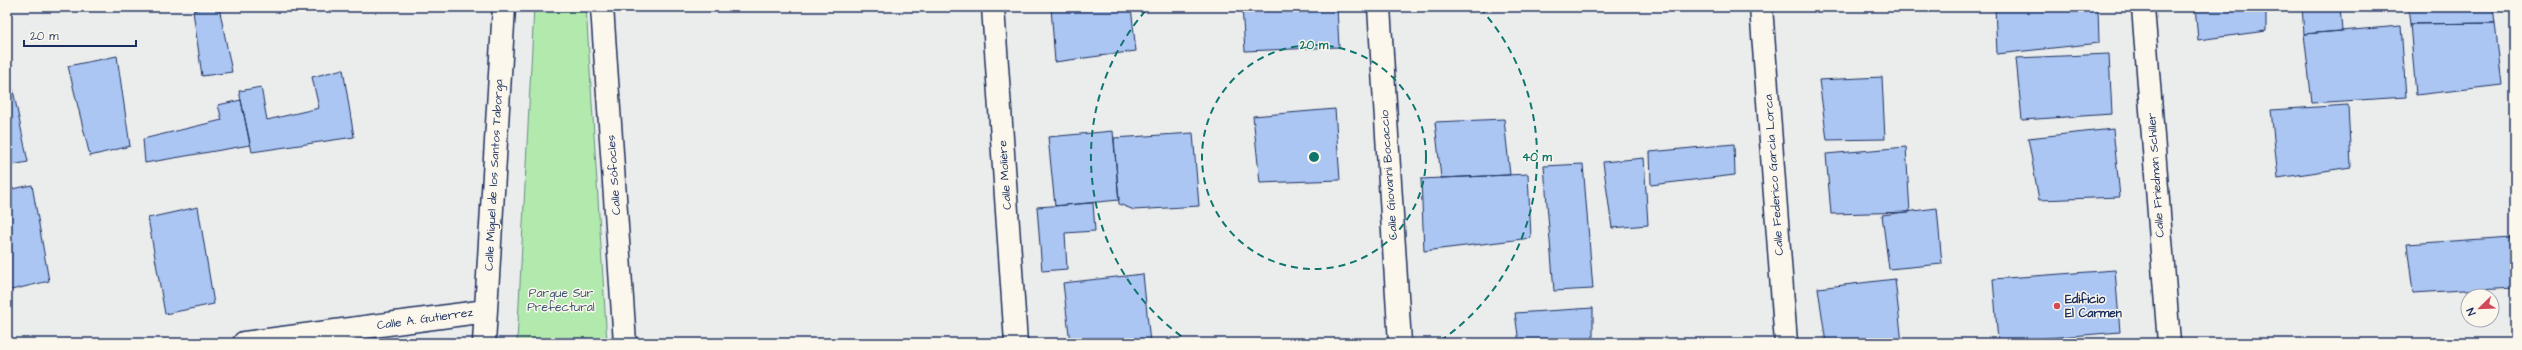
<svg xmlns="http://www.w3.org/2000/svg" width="2522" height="350" font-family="'Architects Daughter',sans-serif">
	<rect width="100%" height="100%" fill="#ebeded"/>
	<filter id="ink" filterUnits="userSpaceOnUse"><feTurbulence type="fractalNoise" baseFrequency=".025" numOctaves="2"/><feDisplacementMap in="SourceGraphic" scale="8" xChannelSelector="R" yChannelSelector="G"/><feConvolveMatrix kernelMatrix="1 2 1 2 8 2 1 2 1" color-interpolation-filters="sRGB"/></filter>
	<g filter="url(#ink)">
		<path fill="#b2eaad" stroke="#668c86" d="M 534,7 L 586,7 L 607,343 L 517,343 Z"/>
		<path fill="#abc6f3" stroke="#1b2f5e" d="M 205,7 L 219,7 L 232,72 L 202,76 L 193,11 Z
			M 1051,7 L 1131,7 L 1136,51 L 1055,62 Z
			M 1242,7 L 1337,7 L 1339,47 L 1245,51 Z
			M 1995,7 L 2098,7 L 2099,43 L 1997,54 Z
			M 2195,7 L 2266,7 L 2266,31 L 2198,40 Z
			M 2302,7 L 2340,7 L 2342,31 L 2304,34 Z
			M 2408,7 L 2493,7 L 2495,23 L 2410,24 Z
			M 2495,23 L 2502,85 L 2416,95 L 2410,24 Z
			M 2401,26 L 2406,97 L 2312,103 L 2304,34 Z
			M 2109,54 L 2112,114 L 2022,120 L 2016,58 Z
			M 117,56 L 130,146 L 90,156 L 68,66 Z
			M 343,69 L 354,137 L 252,152 L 239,91 L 261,87 L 267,120 L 319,108 L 312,77 Z
			M 1882,77 L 1885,139 L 1827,140 L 1819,80 Z
			M 12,85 L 28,162 L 7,166 L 7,86 Z
			M 241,100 L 250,145 L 145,163 L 143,139 L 222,120 L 218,105 Z
			M 2348,105 L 2351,167 L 2278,178 L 2271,110 Z
			M 1335,109 L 1340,180 L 1260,183 L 1253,116 Z
			M 1504,119 L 1510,175 L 1441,178 L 1435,122 Z
			M 2113,129 L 2120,197 L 2039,200 L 2028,138 Z
			M 1113,131 L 1119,200 L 1055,206 L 1048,137 Z
			M 1193,133 L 1199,206 L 1134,210 L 1119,204 L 1114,138 Z
			M 1734,144 L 1735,175 L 1651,185 L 1650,152 Z
			M 1906,147 L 1910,212 L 1831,214 L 1826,154 Z
			M 1644,158 L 1648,225 L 1612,228 L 1603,162 Z
			M 1583,164 L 1593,289 L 1554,291 L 1544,166 Z
			M 1528,174 L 1531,238 L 1424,251 L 1421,179 Z
			M 32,185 L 49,281 L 7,291 L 7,190 Z
			M 1093,203 L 1095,231 L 1065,233 L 1067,269 L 1042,271 L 1037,207 Z
			M 198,207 L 214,304 L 165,314 L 148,218 Z
			M 1937,208 L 1942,264 L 1889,269 L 1882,215 Z
			M 2512,237 L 2514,287 L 2413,293 L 2407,244 Z
			M 2115,270 L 2120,332 L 1998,342 L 1993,279 Z
			M 1143,274 L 1150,343 L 1070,343 L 1063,283 Z
			M 1895,279 L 1902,343 L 1826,343 L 1818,288 Z
			M 1593,308 L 1593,343 L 1519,343 L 1515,313 Z"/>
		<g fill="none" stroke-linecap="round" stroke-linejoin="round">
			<defs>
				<path id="minor" d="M 602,7 L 625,343
					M 993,7 L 1016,343
					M 1379,7 L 1400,343
					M 1761,7 L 1786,343
					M 2143,7 L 2169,343
					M 244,343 L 486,311
					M 484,343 L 504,7"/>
			</defs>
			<use href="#minor" stroke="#1b2f5e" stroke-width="25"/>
			<use href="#minor" stroke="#fbf7ec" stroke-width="22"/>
		</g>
	</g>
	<g fill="none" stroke="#0f766e" stroke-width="2" stroke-dasharray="7 5">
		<circle cx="1314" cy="157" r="112"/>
		<path d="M1191 343A223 223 0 0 1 1148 8M1480 8A223 223 0 0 1 1437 343"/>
	</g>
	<circle fill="#d1495b" stroke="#fbf7ec" stroke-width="1.5" cx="2057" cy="306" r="4"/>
	<g text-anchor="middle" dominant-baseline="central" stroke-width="3" stroke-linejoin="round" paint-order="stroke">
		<g font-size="12" fill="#1b2f5e" stroke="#fbf7ec">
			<text transform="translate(494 175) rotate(-87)">Calle Miguel de los Santos Taborga</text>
			<text transform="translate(614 175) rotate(-94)">Calle Sófocles</text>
			<text transform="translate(1005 175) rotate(-94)">Calle Molière</text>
			<text transform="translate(1389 175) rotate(-94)">Calle Giovanni Bocaccio</text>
			<text transform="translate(1774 175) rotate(-94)">Calle Federico García Lorca</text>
			<text transform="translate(2156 175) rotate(-94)">Calle Friedman Schiller</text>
			<text transform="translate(425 319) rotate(-8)">Calle A. Gutierrez</text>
		</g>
		<g font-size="12" fill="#39546e" stroke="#fbf7ec">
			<text x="561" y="293">Parque Sur<tspan x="561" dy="14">Prefectural</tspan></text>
		</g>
		<g font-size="12" font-weight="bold" fill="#1b2f5e" stroke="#fbf7ec" text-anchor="start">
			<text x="2065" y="299">Edificio<tspan x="2065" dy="14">El Carmen</tspan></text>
		</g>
	</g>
	<circle cx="1314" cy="157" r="6" fill="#0f766e" stroke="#fbf7ec" stroke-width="2"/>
	<g font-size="12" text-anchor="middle" font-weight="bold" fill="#0f766e" stroke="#fbf7ec" stroke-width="3" stroke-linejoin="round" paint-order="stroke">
		<text x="1314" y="49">20 m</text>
		<text x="1537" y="161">40 m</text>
	</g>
	<rect width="2522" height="350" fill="none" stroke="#fbf7ec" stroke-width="24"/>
	<rect x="12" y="12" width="2498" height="326" fill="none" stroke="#1b2f5e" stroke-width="1.5" filter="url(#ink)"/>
	<g transform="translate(2480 308) rotate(247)"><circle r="19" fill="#fbf7ec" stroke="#a1a7b3"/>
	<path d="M0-3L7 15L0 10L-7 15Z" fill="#d1495b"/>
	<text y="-6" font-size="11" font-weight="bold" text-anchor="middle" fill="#1b2f5e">N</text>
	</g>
	<path d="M24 40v6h112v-6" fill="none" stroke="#1b2f5e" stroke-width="2"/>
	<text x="30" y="40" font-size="12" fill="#1b2f5e" stroke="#fbf7ec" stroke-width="3" paint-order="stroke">20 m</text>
</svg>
